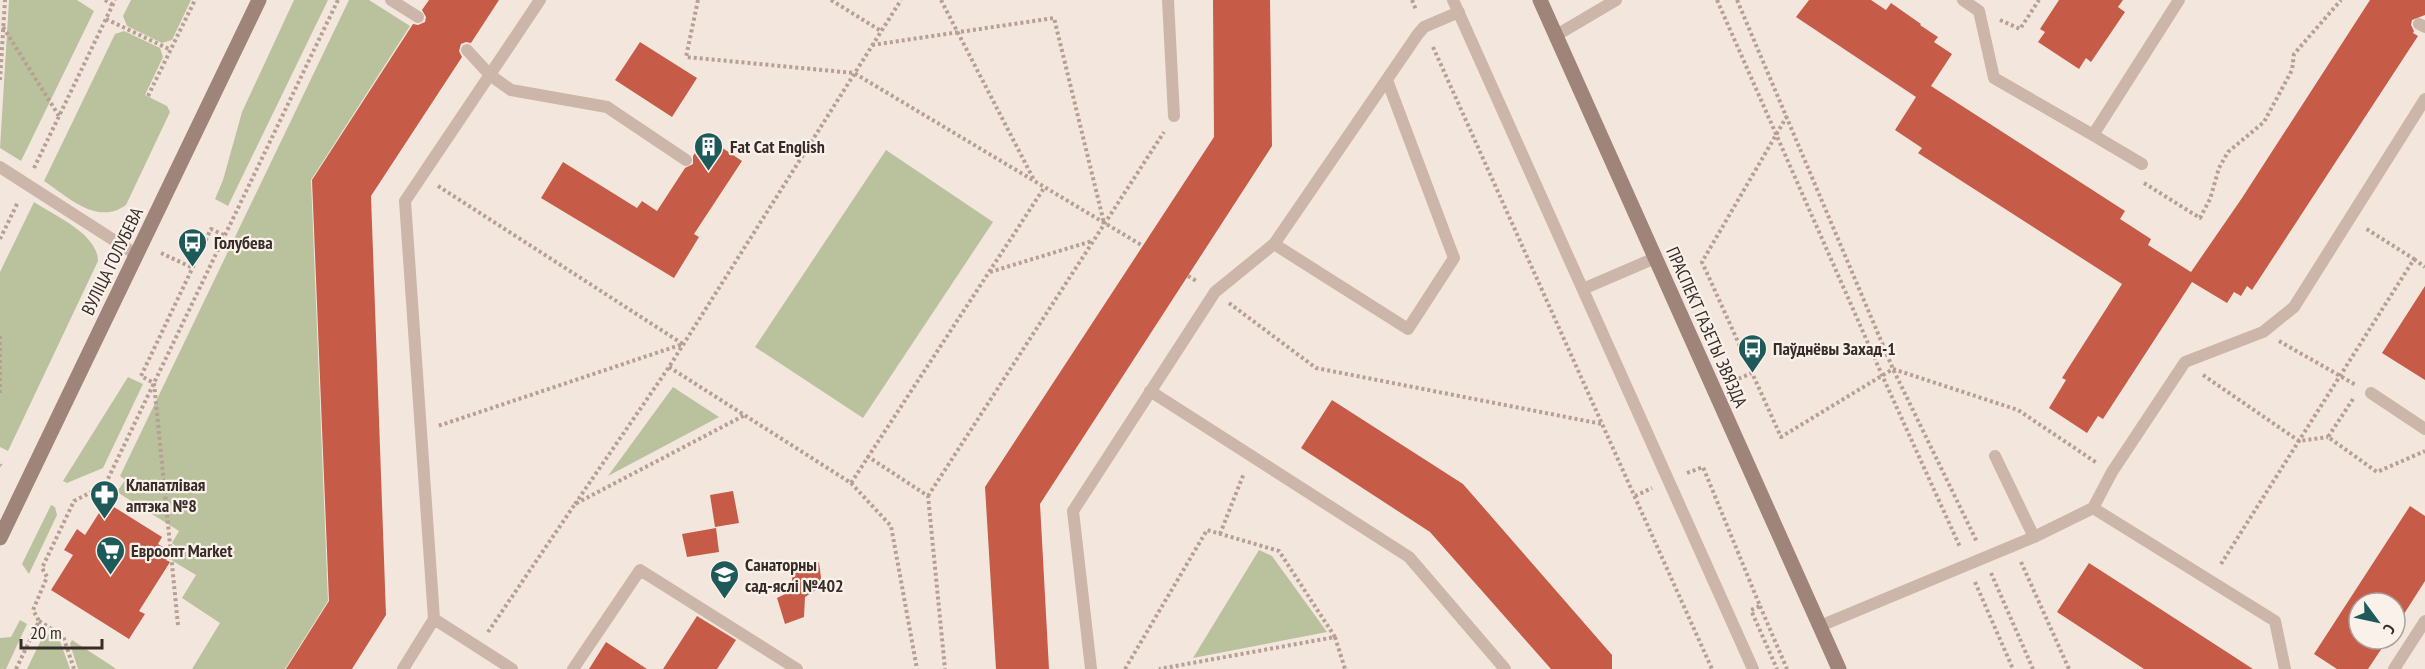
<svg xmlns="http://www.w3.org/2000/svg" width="2425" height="669" font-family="'PT Sans Narrow',sans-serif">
	<rect width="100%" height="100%" fill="#f3e7dd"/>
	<path fill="#b9c29d" d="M 9,0 L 77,0 L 94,11 L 21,161 L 0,148 Z
		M 131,0 L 191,0 L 172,40 L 162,43 L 127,26 L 123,16 Z
		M 294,0 L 328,0 L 228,206 L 215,199 L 223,180 L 242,112 Z
		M 349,0 L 369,0 L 410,26 L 311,180 L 328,601 L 285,669 L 192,669 L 220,623 L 182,598 L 196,575 L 171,560 L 178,548 L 172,543 L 179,531 L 117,492 L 125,480 L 120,476 Z
		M 124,31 L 160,48 L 163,57 L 145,95 L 167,106 L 170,112 L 126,205 C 97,226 68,197 44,181 L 115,34 Z
		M 886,150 L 993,222 L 863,418 L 755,347 Z
		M 34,202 C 55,216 98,234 98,261 L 8,451 L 0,447 L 0,272 Z
		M 128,377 L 143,384 L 103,468 L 67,483 L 63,481 Z
		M 673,387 L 719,417 L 608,476 Z
		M 51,505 L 55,507 L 57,515 L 29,574 L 22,564 Z
		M 1259,550 L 1272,556 L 1327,632 L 1193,658 Z
		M 20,620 L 27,624 L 6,669 L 0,669 L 0,638 L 11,637 Z
		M 45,632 L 60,641 L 70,669 L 27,669 Z
		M 72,640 L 112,666 L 116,669 L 78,669 L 70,644 Z"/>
	<path fill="#c65b48" d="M 429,0 L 499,0 L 471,43 L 466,42 L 461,44 L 459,51 L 462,57 L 371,196 L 386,615 L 352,669 L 286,669 L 329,601 L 312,180 L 413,24 L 418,25 L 425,22 L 426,17 L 422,10 Z
		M 1213,0 L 1270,0 L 1272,146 L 1040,504 L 1049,669 L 996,669 L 985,487 L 1214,137 Z
		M 1809,0 L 1871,0 L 1886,10 L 1891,3 L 1921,24 L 1920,25 L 1938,37 L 1934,42 L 1952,54 L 1931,86 L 2125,211 L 2120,219 L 2151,239 L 2148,245 L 2191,272 L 2242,198 L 2370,0 L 2425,0 L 2425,15 L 2412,20 L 2411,25 L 2414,31 L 2413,33 L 2418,36 L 2252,290 L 2247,286 L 2241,296 L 2234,292 L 2227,303 L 2192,282 L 2103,419 L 2098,416 L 2087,433 L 2049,408 L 2066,380 L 2062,378 L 2122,284 L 1918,153 L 1922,148 L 1895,130 L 1916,97 L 1796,17 Z
		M 2059,0 L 2123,0 L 2118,7 L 2125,12 L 2091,62 L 2086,58 L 2079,69 L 2038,42 L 2045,32 L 2040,29 Z
		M 640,42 L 697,78 L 672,117 L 615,80 Z
		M 706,137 L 742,161 L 694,234 L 699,237 L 674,278 L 541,198 L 563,162 L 637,208 L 642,201 L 657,211 L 685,168 L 693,164 L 693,156 Z
		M 2425,286 L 2425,380 L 2382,353 Z
		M 1332,400 L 1463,484 L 1612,655 L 1612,669 L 1551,669 L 1430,532 L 1301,448 Z
		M 733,491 L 739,523 L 715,527 L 710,495 Z
		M 106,502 L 162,537 L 158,544 L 171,552 L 166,560 L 170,562 L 139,611 L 145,614 L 129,639 L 51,590 L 73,555 L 64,550 L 77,529 L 85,535 Z
		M 2410,506 L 2425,516 L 2425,581 L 2395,628 L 2395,603 L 2359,603 L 2359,639 L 2388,639 L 2368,669 L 2337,669 L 2314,654 Z
		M 716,528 L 719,552 L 687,557 L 682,534 Z
		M 819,562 L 822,586 L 805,597 L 804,617 L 785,624 L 777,598 L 791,591 L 793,567 Z
		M 2089,563 L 2131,590 L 2253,669 L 2144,669 L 2057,612 Z
		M 697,616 L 736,640 L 717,669 L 663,669 Z
		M 606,642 L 647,669 L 589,669 Z"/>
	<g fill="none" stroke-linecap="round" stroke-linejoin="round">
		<path stroke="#b79f93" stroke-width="4" stroke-dasharray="3 3" stroke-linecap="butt" d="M 105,0 L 113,5
			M 698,0 L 686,57 L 854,73 L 1143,246
			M 831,0 L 881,31
			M 941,0 L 1034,180
			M 1412,0 L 1416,10
			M 1717,0 L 1882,375 L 1960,547
			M 1737,0 L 1893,369 L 1977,542
			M 106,19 L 171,50
			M 2000,20 L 2020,29 L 2039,0
			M 3,27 L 59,116
			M 872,45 L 1054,18 L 1104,223
			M 1433,47 L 1712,669
			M 0,80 L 5,0
			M 148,96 L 195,0
			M 1787,116 L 1702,262 L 1781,437 L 1893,369 L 2018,410 L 2097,463
			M 34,168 L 115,0
			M 2144,183 L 2200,218 L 2210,199 L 2219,168 L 2228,152 L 2264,122 L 2292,70 L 2294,54 L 2341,0
			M 438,186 L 683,344 L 438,426
			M 0,239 L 18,202
			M 161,253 L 193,268
			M 2414,259 L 2425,267
			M 990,272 L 1092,241
			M 1188,276 L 1198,282
			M 1229,303 L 1316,368 L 1602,424
			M 0,336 L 0,395
			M 2279,341 L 2356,385
			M 669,367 L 851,483 L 1044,188
			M 2203,375 L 2299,441 L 2328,437
			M 1733,381 L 1752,373
			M 2353,399 L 2328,437 L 2377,472 L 2425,451
			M 867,456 L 928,496 L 945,669
			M 0,465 L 1,466
			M 1687,473 L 1703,467 L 1760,606 L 1751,610 L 1777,669
			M 851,483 L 891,526 L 917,669
			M 928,496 L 1164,132
			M 1635,496 L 1652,488
			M 575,504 L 669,367 L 901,0
			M 1220,534 L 1244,473
			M 2021,562 L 2069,669
			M 2221,564 L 2414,259 L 2365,228
			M 1991,573 L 2033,669
			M 1975,582 L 2013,669
			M 1760,606 L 1787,669
			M 39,621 L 63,636 L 74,669
			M 178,625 L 154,383 L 141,376 L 211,229 L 224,235
			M 488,632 L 575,504 L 745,415
			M 1335,637 L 1345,669
			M 16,669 L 39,621 L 33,610 L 47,577 L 42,568 L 74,501 L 105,485 L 338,0
			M 1125,669 L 1207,530 L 1279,551 L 1335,637 L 1159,669"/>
		<path stroke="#cbb6a9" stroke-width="12" d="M 391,0 L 418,17
			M 1168,0 L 1174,116
			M 1453,0 L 1753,669
			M 1963,0 L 1979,11 L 1994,78 L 2093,135 L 2179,0
			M 2419,24 L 2425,27
			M 1555,36 L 1616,0
			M 467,50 L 490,75 L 511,90 L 607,107 L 686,160
			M 2093,135 L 2142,164
			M 0,167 L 137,255
			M 1274,244 L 1408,329 L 1454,258 L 1387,80
			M 1583,289 L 1655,258
			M 1150,391 L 1409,557 L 1505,669
			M 2371,393 L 2425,429
			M 1995,456 L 2034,537
			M 2093,508 L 2275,621 L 2285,669
			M 434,619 L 512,669
			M 1820,626 L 2034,537 L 2093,508 L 2112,472 L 2185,362 L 2263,332 L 2294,307 L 2425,99
			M 403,669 L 434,619 L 405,201 L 540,0
			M 573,669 L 640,570 L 797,669
			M 1091,669 L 1073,511 L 1215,292 L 1274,244 L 1418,34 L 1424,27 L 1459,12
			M 2394,669 L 2425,621"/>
		<path stroke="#9f847a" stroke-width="15" d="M 1540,0 L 1839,669
			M 0,538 L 259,0"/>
	</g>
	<defs>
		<symbol id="building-pin" viewBox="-11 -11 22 30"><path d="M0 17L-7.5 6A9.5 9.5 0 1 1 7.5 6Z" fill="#1e5a59" stroke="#faf1ea"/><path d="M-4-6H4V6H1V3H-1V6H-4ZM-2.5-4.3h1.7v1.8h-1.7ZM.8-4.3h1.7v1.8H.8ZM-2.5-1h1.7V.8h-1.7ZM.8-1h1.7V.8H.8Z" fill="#fff"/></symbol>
		<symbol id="bus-pin" viewBox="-11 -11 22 30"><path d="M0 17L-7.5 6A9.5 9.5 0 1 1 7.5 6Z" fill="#1e5a59" stroke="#faf1ea"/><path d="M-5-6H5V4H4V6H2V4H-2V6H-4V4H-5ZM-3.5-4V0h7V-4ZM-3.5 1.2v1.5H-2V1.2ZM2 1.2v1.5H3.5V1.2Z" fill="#fff"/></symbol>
		<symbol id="pharmacy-pin" viewBox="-11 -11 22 30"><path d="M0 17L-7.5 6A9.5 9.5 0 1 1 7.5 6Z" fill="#1e5a59" stroke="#faf1ea"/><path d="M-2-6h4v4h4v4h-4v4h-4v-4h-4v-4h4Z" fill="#fff"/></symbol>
		<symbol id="supermarket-pin" viewBox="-11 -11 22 30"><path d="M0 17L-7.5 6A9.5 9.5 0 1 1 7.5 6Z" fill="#1e5a59" stroke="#faf1ea"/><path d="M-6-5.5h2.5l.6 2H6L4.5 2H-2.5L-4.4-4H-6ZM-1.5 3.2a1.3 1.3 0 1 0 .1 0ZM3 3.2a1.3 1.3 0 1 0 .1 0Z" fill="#fff"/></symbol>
		<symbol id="school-pin" viewBox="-11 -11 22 30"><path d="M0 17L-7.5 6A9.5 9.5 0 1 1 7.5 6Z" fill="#1e5a59" stroke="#faf1ea"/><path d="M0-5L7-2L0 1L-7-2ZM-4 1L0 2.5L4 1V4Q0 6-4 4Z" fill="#fff"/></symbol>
	</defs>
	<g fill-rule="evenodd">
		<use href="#building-pin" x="692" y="130" width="33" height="45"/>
		<use href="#bus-pin" x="176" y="226" width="33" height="45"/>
		<use href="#bus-pin" x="1736" y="332" width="33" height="45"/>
		<use href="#pharmacy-pin" x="88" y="478" width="33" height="45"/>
		<use href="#supermarket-pin" x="94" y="534" width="33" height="45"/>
		<use href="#school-pin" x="708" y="558" width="33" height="45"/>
	</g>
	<g text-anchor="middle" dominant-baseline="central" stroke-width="4.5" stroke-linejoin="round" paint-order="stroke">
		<g font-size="18" font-weight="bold" fill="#382c29" stroke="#faf1ea" text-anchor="start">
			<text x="730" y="146">Fat Cat English</text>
			<text x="214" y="242">Голубева</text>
			<text x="1773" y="348">Паўднёвы Захад-1</text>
			<text x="126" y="484">Клапатлівая<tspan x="126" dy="21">аптэка №8</tspan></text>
			<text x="131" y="550">Евроопт Market</text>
			<text x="745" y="564">Санаторны<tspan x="745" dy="21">сад-яслі №402</tspan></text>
		</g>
		<g font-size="18" fill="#382c29" stroke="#faf1ea">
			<text transform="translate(112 261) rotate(-64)">ВУЛІЦА ГОЛУБЕВА</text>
			<text transform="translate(1707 327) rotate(66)">ПРАСПЕКТ ГАЗЕТЫ ЗВЯЗДА</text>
		</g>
	</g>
	<g transform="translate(2377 621) rotate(123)"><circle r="28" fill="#faf1ea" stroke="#aca29d" stroke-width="1.5"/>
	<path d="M0-4.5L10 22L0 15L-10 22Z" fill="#1e5a59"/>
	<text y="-9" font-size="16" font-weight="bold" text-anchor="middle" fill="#382c29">С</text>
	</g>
	<path d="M21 639v9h81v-9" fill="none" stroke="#382c29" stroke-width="3"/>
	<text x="30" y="639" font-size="18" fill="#382c29" stroke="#faf1ea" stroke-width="4.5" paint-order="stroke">20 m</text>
</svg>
